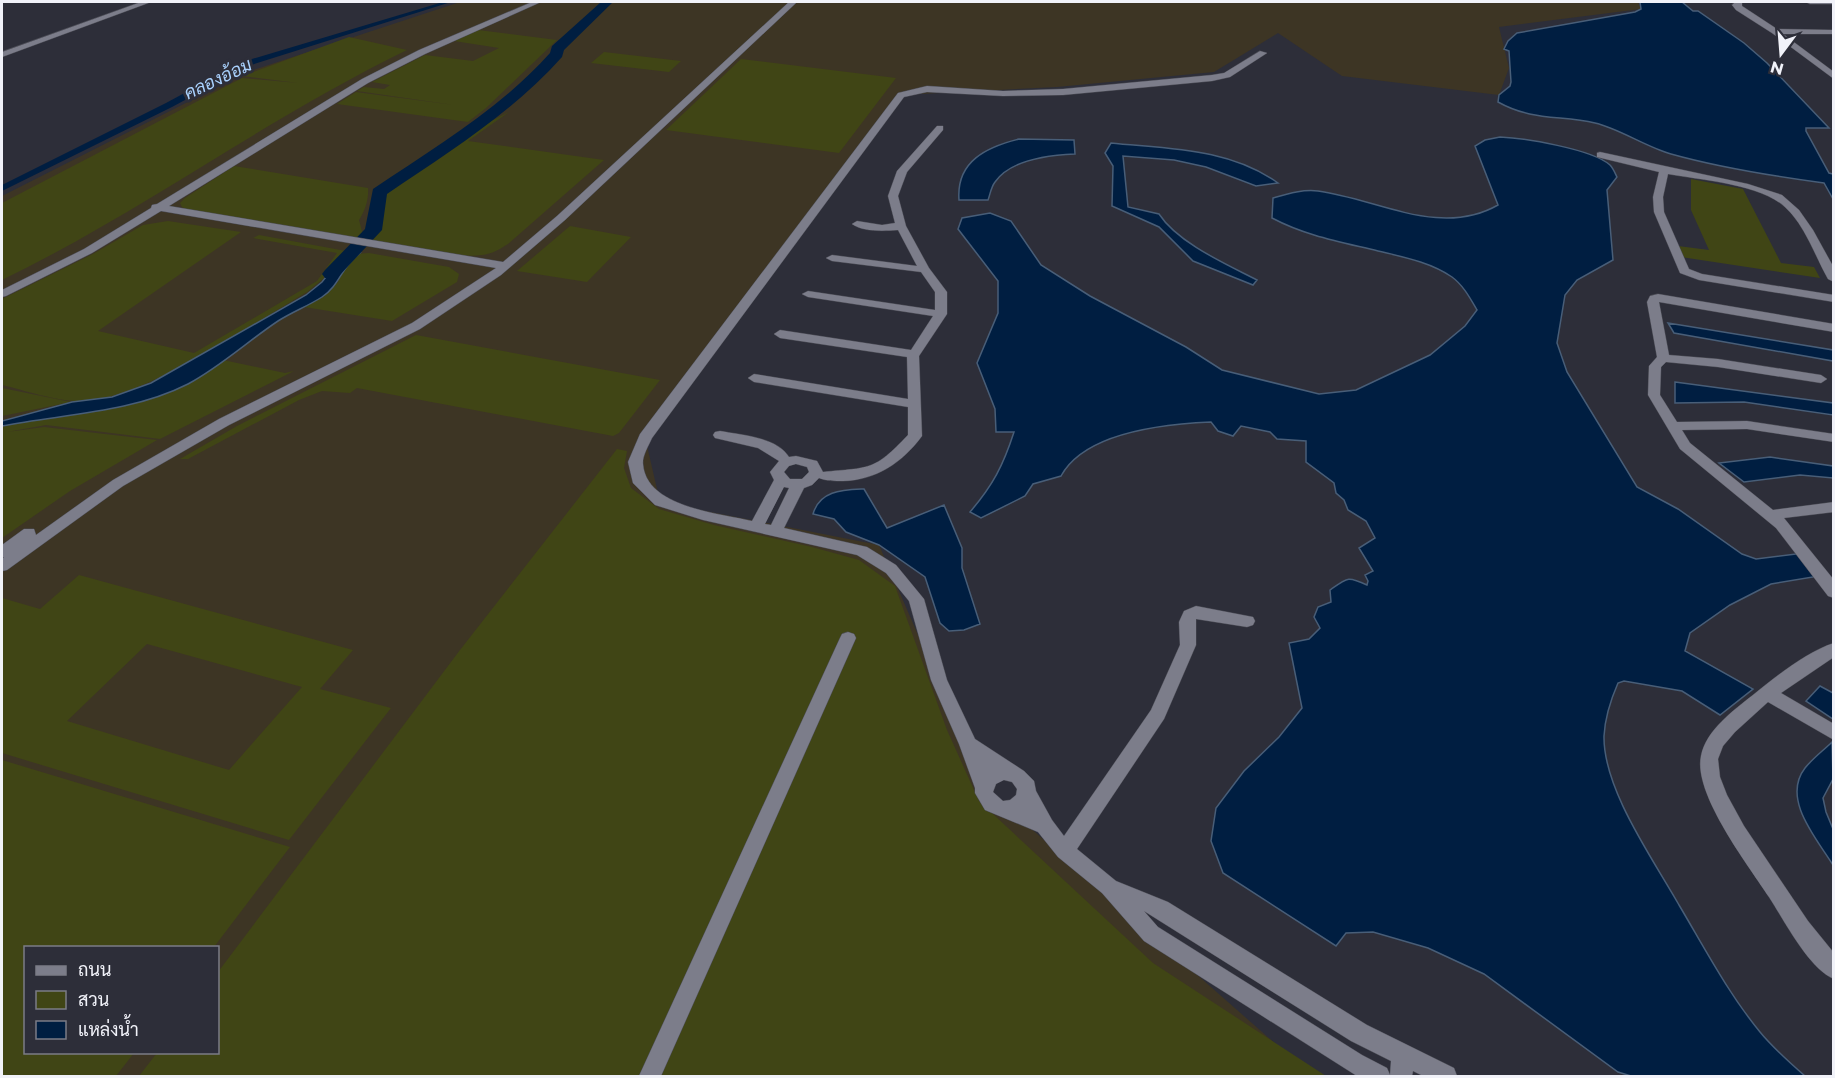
<svg xmlns="http://www.w3.org/2000/svg" width="1835" height="1078" font-family="Montserrat,Sarabun,sans-serif">
	<rect width="100%" height="100%" fill="#2d2e39"/>
	<path fill="#3d3524" fill-rule="evenodd" d="M 460,2 L 1638,2 L 1641,9 L 1499,27 L 1509,68 L 1499,95 L 1342,76 L 1278,33 L 1214,72 L 1057,87 L 901,95 L 645,437 L 660,502 L 879,545 L 984,787 L 1312,1076 L 2,1076 L 2,196 L 247,72 ZM 26,948 L 218,948 L 218,1052 L 26,1052 Z"/>
	<path fill="#404515" fill-rule="evenodd" d="M 478,30 L 557,40 L 486,108 L 468,122 L 337,104 L 356,92 L 454,105 L 357,91 L 364,87 L 384,89 L 390,85 L 372,82 L 425,55 L 473,61 L 499,48 L 454,41 Z
		M 349,37 L 407,50 C 267,118 142,212 2,280 L 2,203 L 242,78 L 298,83 L 242,76 Z
		M 604,52 L 681,61 L 669,72 L 591,63 Z
		M 741,59 L 896,78 L 839,153 L 666,130 Z
		M 509,112 L 468,141 L 604,160 L 508,244 C 500,249 492,254 482,255 C 454,259 401,245 371,240 L 379,232 L 383,194 L 483,121 L 493,120 Z
		M 234,166 L 368,188 C 369,199 365,211 359,220 L 363,235 L 356,238 L 189,211 L 182,207 L 180,203 L 185,198 Z
		M 1691,179 L 1743,189 L 1781,263 L 1814,267 L 1820,278 L 1681,257 L 1678,246 L 1709,250 L 1691,210 Z
		M 168,221 L 241,232 L 98,331 L 194,353 L 317,281 L 337,253 L 253,238 L 259,235 L 346,251 L 323,279 L 307,292 C 252,324 139,403 78,401 C 56,401 23,390 2,385 L 2,299 L 93,254 L 143,225 Z
		M 570,226 L 631,237 L 587,282 L 517,271 Z
		M 369,253 L 449,267 L 459,274 L 457,282 L 392,321 L 304,307 L 338,282 L 341,271 L 356,254 Z
		M 416,335 L 660,380 L 619,433 L 613,436 L 357,388 L 350,393 L 322,391 L 299,400 L 188,459 L 180,459 L 237,426 Z
		M 223,360 L 285,373 L 294,371 L 160,439 L 46,425 L 7,432 L 44,427 L 157,440 L 70,491 L 2,538 L 2,427 C 77,408 160,412 223,360 Z
		M 2,388 L 71,402 L 2,416 Z
		M 617,449 L 627,451 L 624,468 L 631,488 L 659,509 L 714,525 L 812,547 L 859,560 L 895,586 L 947,730 L 979,801 L 1153,963 L 1326,1076 L 139,1076 L 157,1053 L 218,1052 L 218,972 L 460,650 Z
		M 79,575 L 353,650 L 320,689 L 391,708 L 289,840 L 2,753 L 2,598 L 40,609 ZM 147,644 L 302,687 L 229,770 L 67,721 Z
		M 2,760 L 290,847 L 214,947 L 26,948 L 26,1052 L 134,1053 L 116,1076 L 2,1076 Z"/>
	<path fill="#001e41" stroke="#485e78" stroke-width="1.5" d="M 1640,2 L 1682,2 L 1693,11 L 1698,11 L 1744,43 L 1767,63 L 1829,128 L 1806,128 L 1806,131 L 1829,173 L 1833,174 L 1833,199 L 1824,183 C 1772,176 1721,168 1671,154 C 1646,147 1618,128 1595,123 C 1560,115 1532,121 1498,102 L 1499,95 L 1510,86 L 1511,82 L 1509,51 L 1504,49 L 1508,41 L 1517,33 L 1635,12 L 1641,9 Z
		M 1500,137 C 1524,138 1592,149 1610,165 C 1613,168 1615,173 1617,177 L 1607,190 L 1613,260 L 1577,280 L 1565,295 L 1557,343 L 1567,372 L 1637,487 L 1678,509 L 1742,554 L 1756,559 L 1804,553 L 1819,576 L 1771,584 L 1730,605 L 1690,633 L 1685,651 L 1753,689 L 1720,715 L 1682,691 L 1624,681 L 1618,683 C 1611,699 1605,718 1604,736 C 1603,789 1653,859 1679,905 C 1704,947 1728,993 1760,1032 C 1773,1048 1789,1062 1805,1076 L 1631,1076 L 1618,1072 L 1484,974 L 1428,948 L 1373,932 L 1346,933 L 1336,946 L 1223,873 L 1211,841 L 1216,808 L 1244,771 L 1279,737 L 1302,708 L 1289,643 L 1309,639 L 1320,628 L 1314,617 L 1318,607 L 1331,602 L 1330,590 C 1348,577 1348,576 1367,585 L 1368,581 L 1365,575 L 1373,571 L 1359,548 L 1375,538 L 1366,521 L 1348,510 L 1344,500 L 1336,493 L 1334,483 L 1306,462 L 1306,441 L 1277,439 L 1270,432 L 1241,426 L 1233,436 L 1218,431 L 1211,422 C 1165,424 1085,432 1061,476 L 1033,484 L 1025,496 L 981,518 L 970,512 C 993,485 1003,466 1014,432 L 996,432 L 995,409 L 977,363 L 998,313 L 998,281 L 958,229 L 962,218 L 990,213 L 1011,221 L 1041,265 L 1090,296 L 1186,347 L 1222,370 L 1319,394 L 1356,390 L 1430,355 L 1465,326 L 1477,310 C 1470,298 1463,285 1452,277 C 1430,262 1403,257 1378,251 C 1341,242 1306,236 1272,218 L 1273,198 C 1287,194 1303,189 1318,191 C 1378,199 1440,238 1498,205 L 1475,146 L 1485,140 Z
		M 1019,139 L 1074,140 L 1075,154 C 1050,155 1011,159 995,182 C 991,187 990,195 988,200 L 959,200 C 956,161 987,147 1019,139 Z
		M 1111,143 C 1169,149 1229,148 1278,183 L 1256,186 L 1206,167 L 1174,160 L 1123,156 L 1128,207 L 1159,214 C 1178,243 1226,264 1257,280 L 1253,285 L 1193,261 L 1159,227 L 1112,206 L 1113,166 L 1105,153 Z
		M 347,251 L 360,253 C 341,267 340,285 322,297 C 308,306 292,312 278,321 C 248,341 220,367 188,384 C 131,413 63,414 2,426 L 2,421 L 72,402 L 112,397 L 151,383 L 306,295 L 322,282 Z
		M 1668,323 L 1833,350 L 1833,361 L 1674,333 Z
		M 1675,382 L 1833,403 L 1833,415 L 1744,402 L 1675,403 Z
		M 1770,457 L 1833,466 L 1833,478 L 1800,475 L 1744,482 L 1719,463 Z
		M 864,489 L 887,528 L 944,505 L 962,548 L 962,568 L 980,624 L 964,630 L 949,631 L 940,623 L 925,577 L 879,545 L 846,532 L 834,519 L 813,514 C 820,490 843,490 864,489 Z
		M 1820,686 L 1833,693 L 1833,719 L 1806,701 Z
		M 1832,742 L 1833,779 L 1823,798 L 1826,812 L 1833,829 L 1833,865 C 1817,839 1781,799 1805,768 C 1813,758 1824,750 1832,742 Z"/>
	<g fill="none" stroke-linecap="round" stroke-linejoin="round">
		<path fill="#001e41" fill-rule="evenodd" d="M 443,2 L 451,2 L 248,66 L 172,107 L 2,191 L 2,185 L 166,103 L 242,62 Z"/>
		<path fill="#001e41" fill-rule="evenodd" d="M 601,2 L 613,2 L 564,50 L 562,57 C 512,113 449,152 387,194 L 382,230 L 337,278 L 325,278 L 322,274 L 325,270 L 365,229 L 373,189 C 435,147 500,109 550,53 L 552,46 Z"/>
		<defs>
			<path id="street" d="M 141,2 L 151,2 L 2,57 L 2,52 Z
				M 532,2 L 541,2 L 425,54 L 368,83 L 169,206 L 503,262 L 557,216 L 789,2 L 797,2 L 565,220 L 501,275 L 420,329 L 229,425 L 123,486 L 7,570 L 2,571 L 2,559 L 4,557 L 2,557 L 2,545 L 24,529 L 34,529 L 36,535 L 113,480 L 219,419 L 412,323 L 496,268 L 161,211 L 92,253 L 6,296 L 2,297 L 2,290 L 84,249 L 151,208 L 152,205 L 157,204 L 362,79 L 419,50 Z
				M 1735,2 L 1742,2 L 1742,6 L 1777,29 L 1834,30 L 1834,34 L 1783,34 L 1834,72 L 1834,79 L 1772,33 L 1736,10 L 1732,5 Z
				M 1806,2 L 1834,2 L 1834,4 L 1810,4 Z
				M 1260,51 L 1267,53 L 1230,77 L 1212,81 L 1063,95 L 1003,96 L 927,92 L 904,97 L 652,438 C 649,445 642,456 643,464 C 646,507 718,513 752,521 L 774,480 L 770,472 L 779,461 L 758,448 L 715,438 L 713,435 L 715,432 L 720,431 C 741,435 777,437 789,457 L 796,456 L 817,461 L 823,472 C 870,467 873,472 908,435 L 908,407 L 754,382 L 748,378 L 754,374 L 908,399 L 907,357 L 780,338 L 774,334 L 780,330 L 911,350 L 933,316 L 808,297 L 802,294 L 808,291 L 935,310 L 935,292 L 921,272 L 832,261 L 826,258 L 832,255 L 917,266 L 898,230 C 883,231 863,232 852,224 L 857,221 L 882,225 L 895,223 L 888,196 L 897,171 L 937,126 L 943,126 L 943,130 L 907,172 L 898,196 L 906,226 L 929,268 L 947,292 L 947,314 L 919,356 L 922,436 C 902,463 876,480 843,481 C 835,481 826,481 819,478 L 812,485 L 804,488 L 784,528 L 867,547 L 896,565 L 924,599 L 947,680 L 975,739 L 1024,771 L 1034,781 L 1036,791 L 1052,820 L 1064,836 L 1151,710 L 1180,645 L 1179,622 L 1184,611 L 1196,606 L 1253,617 L 1255,621 L 1253,625 L 1247,627 L 1196,619 L 1196,645 L 1164,719 L 1077,849 L 1116,881 L 1168,902 L 1367,1025 L 1454,1068 L 1457,1076 L 1423,1076 L 1413,1071 L 1412,1076 L 1357,1076 L 1144,941 L 1102,893 L 1058,857 L 1038,832 L 985,810 L 975,793 L 975,788 L 959,744 L 931,680 L 909,601 L 886,573 L 857,555 L 703,520 L 655,505 L 633,483 L 628,462 L 640,434 L 898,93 L 927,86 L 1003,91 L 1063,89 L 1212,75 L 1224,73 ZM 796,464 L 807,467 L 809,472 L 802,479 L 790,479 L 784,472 L 789,466 ZM 784,487 L 789,488 L 771,525 L 765,524 ZM 1004,780 L 1012,782 L 1017,789 L 1016,795 L 1010,800 L 1003,801 L 993,792 L 996,784 ZM 1144,911 L 1351,1041 L 1391,1061 L 1390,1075 L 1387,1068 L 1362,1055 L 1158,927 Z
				M 1600,152 L 1748,184 L 1782,195 L 1799,210 L 1813,230 L 1834,268 L 1834,282 L 1828,279 C 1815,256 1805,225 1785,207 C 1760,184 1701,180 1668,174 L 1663,197 L 1664,212 L 1689,269 L 1702,274 L 1834,295 L 1834,302 L 1699,280 L 1680,273 L 1654,212 L 1653,197 L 1659,172 L 1597,157 L 1597,153 Z
				M 1658,294 L 1834,324 L 1834,332 L 1659,302 L 1669,355 L 1718,359 L 1821,375 L 1827,379 L 1821,383 L 1718,367 L 1666,362 L 1661,367 L 1660,395 L 1677,422 L 1747,421 L 1834,434 L 1834,442 L 1747,429 L 1682,430 L 1690,443 L 1773,510 L 1834,502 L 1834,512 L 1784,518 L 1834,580 L 1834,598 L 1828,596 L 1776,528 L 1680,449 L 1648,395 L 1649,366 L 1657,357 L 1647,302 L 1650,296 Z
				M 848,632 L 854,634 L 856,638 L 661,1076 L 639,1076 L 840,638 L 842,634 Z
				M 1834,643 L 1834,657 L 1781,693 L 1834,724 L 1834,740 L 1768,702 L 1735,732 L 1723,746 L 1718,759 L 1720,777 L 1727,795 L 1744,826 L 1808,921 L 1834,953 L 1834,979 C 1809,969 1784,920 1769,897 C 1749,866 1693,794 1701,756 C 1706,730 1734,710 1753,695 C 1775,677 1808,651 1834,643 Z"/>
		</defs>
		<use href="#street" stroke="#4a4b54" stroke-width="1"/>
		<use href="#street" fill="#7c7d8a" fill-rule="evenodd"/>
	</g>
	<g text-anchor="middle" dominant-baseline="central" stroke-width="6" stroke-linejoin="round" paint-order="stroke">
		<g font-size="18" font-style="italic" fill="#a9d1fd" stroke="#2d2e39">
			<text transform="translate(218 79) rotate(-25)">คลองอ้อม</text>
		</g>
	</g>
	<rect width="1835" height="1078" fill="none" stroke="#f1f2f9" stroke-width="6"/>
	<rect x="24" y="946" width="195" height="108" fill="#2d2e39" stroke="#7b7c86" stroke-width="1.5"/>
	<rect x="36" y="966" width="30" height="9" fill="#7c7d8a" stroke="#7b7c86" stroke-width="1.5"/>
	<text x="78" y="976" font-size="18" fill="#f1f2f9">ถนน</text>
	<rect x="36" y="991" width="30" height="18" fill="#404515" stroke="#7b7c86" stroke-width="1.5"/>
	<text x="78" y="1006" font-size="18" fill="#f1f2f9">สวน</text>
	<rect x="36" y="1021" width="30" height="18" fill="#001e41" stroke="#7b7c86" stroke-width="1.5"/>
	<text x="78" y="1036" font-size="18" fill="#f1f2f9">แหล่งน้ำ</text>
	<g transform="translate(1781 54) rotate(196)" stroke="#2d2e39" stroke-width="4.5" paint-order="stroke">
	<path d="M0-4.5L10 22L0 15L-10 22Z" fill="#f1f2f9"/>
	<text y="-9" font-size="16" font-weight="bold" text-anchor="middle" fill="#f1f2f9">N</text>
	</g>
</svg>
